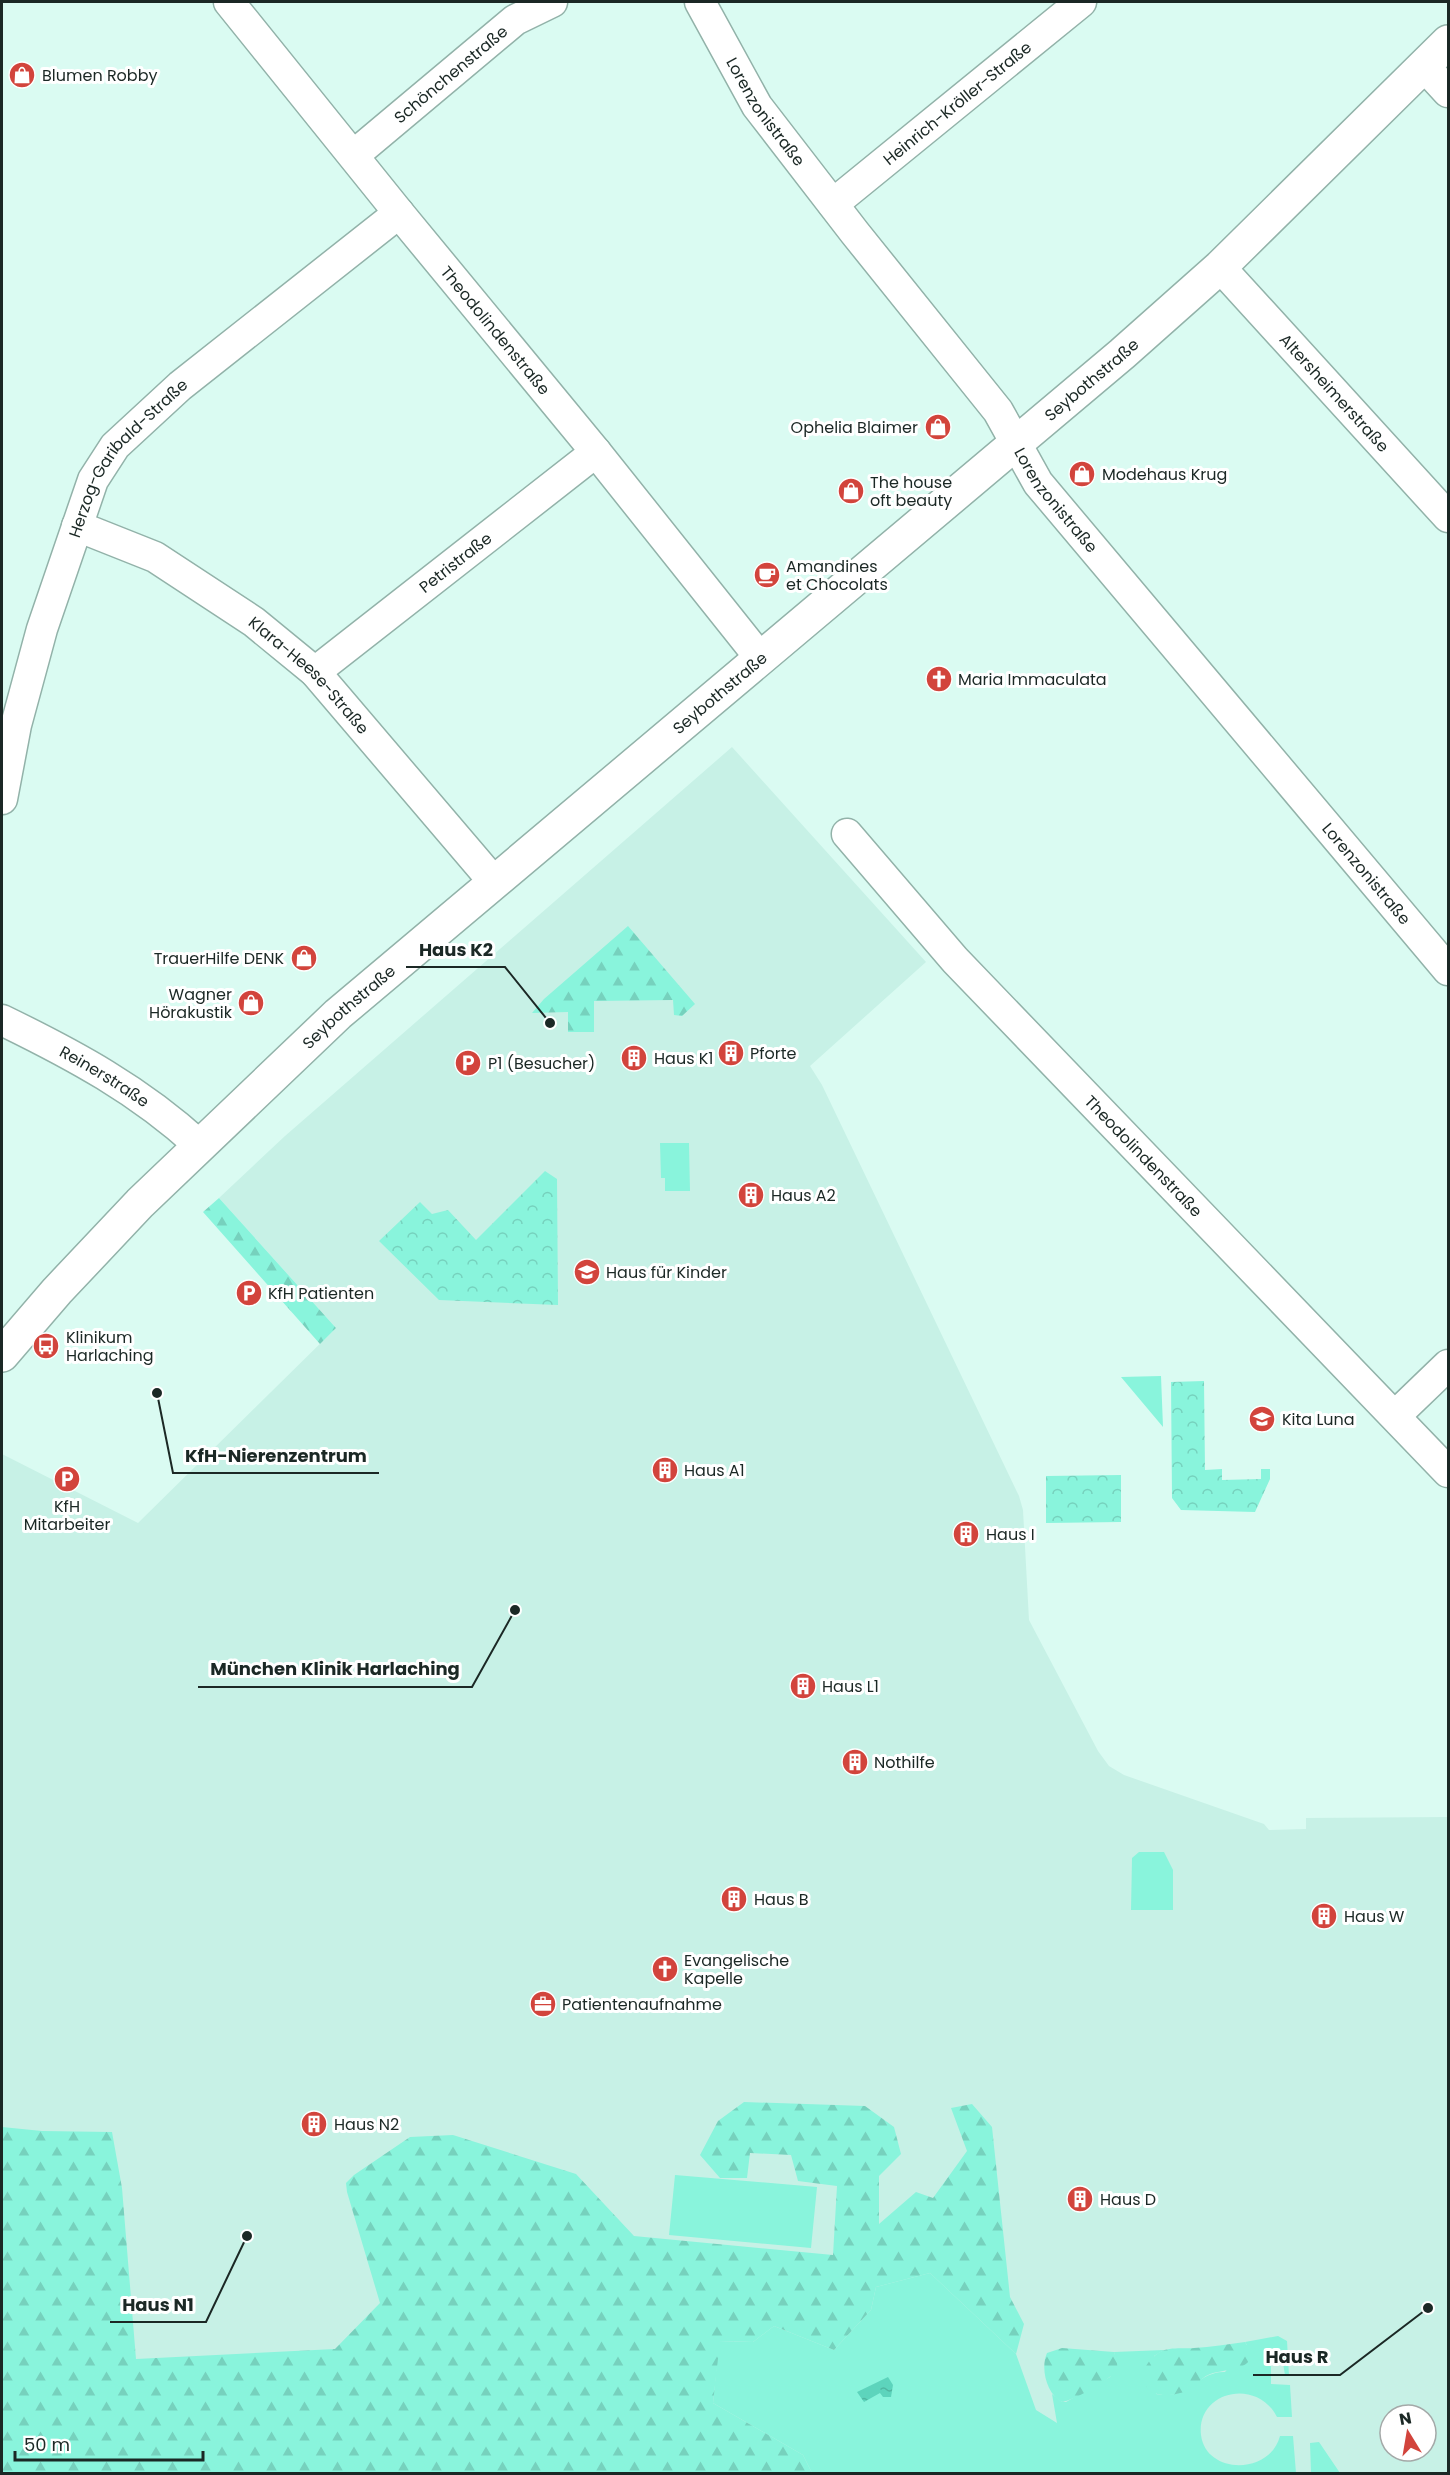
<svg xmlns="http://www.w3.org/2000/svg" width="1450" height="2475" font-family="Poppins,sans-serif">
	<defs>
		<pattern id="forest-firs" width="22" height="20" patternUnits="userSpaceOnUse" patternTransform="scale(1.5)"><rect width="22" height="20" fill="#89f4dc"/><path d="M5 1l3.5 6h-7zM16 11l3.5 6h-7z" fill="#76d1bd"/></pattern>
		<pattern id="park-crowns" width="20" height="18" patternUnits="userSpaceOnUse" patternTransform="scale(1.5)"><rect width="20" height="18" fill="#89f4dc"/><path d="M2 6a3 3 0 1 1 6 0M12 15a3 3 0 1 1 6 0" fill="none" stroke="#76d1bd"/></pattern>
		<pattern id="water-ripples" width="26" height="14" patternUnits="userSpaceOnUse" patternTransform="scale(1.5)"><rect width="26" height="14" fill="#5dd4bc"/><path d="M2 4q2-2 4 0t4 0M15 11q2-2 4 0t4 0" fill="none" stroke="#50b6a1"/></pattern>
	</defs>
	<rect width="100%" height="100%" fill="#dafbf2"/>
	<path fill="#c7f1e6" fill-rule="evenodd" d="M 732,747 L 926,962 L 810,1066 L 822,1085 L 1019,1496 L 1023,1510 L 1029,1620 L 1098,1751 L 1109,1766 L 1124,1775 L 1264,1824 L 1269,1830 L 1306,1829 L 1306,1818 L 1448,1817 L 1448,2473 L 2,2473 L 2,1454 L 138,1523 L 336,1328 L 219,1198 L 285,1136 ZM 1390,2415 L 1426,2415 L 1426,2451 L 1390,2451 Z"/>
	<path fill="#89f4dc" d="M 660,1143 L 689,1143 L 690,1191 L 665,1191 L 665,1178 L 661,1178 Z
		M 1161,1376 L 1163,1427 L 1121,1377 Z
		M 1139,1852 L 1164,1852 L 1173,1870 L 1173,1910 L 1131,1910 L 1132,1858 Z
		M 675,2175 L 817,2187 L 811,2248 L 669,2235 Z
		M 930,2273 L 1016,2354 L 1036,2410 L 1057,2423 L 1052,2394 L 1062,2402 L 1066,2402 L 1110,2377 L 1117,2365 L 1114,2352 L 1164,2350 L 1154,2356 L 1156,2394 C 1190,2401 1197,2371 1225,2372 L 1247,2345 L 1245,2342 L 1278,2336 L 1287,2341 L 1289,2376 L 1285,2375 L 1283,2363 L 1271,2364 L 1271,2384 L 1290,2385 L 1292,2417 L 1277,2417 C 1257,2377 1196,2391 1201,2435 C 1206,2475 1270,2475 1280,2436 L 1293,2436 L 1296,2473 L 812,2473 L 803,2455 L 713,2403 L 719,2341 L 753,2342 L 774,2326 L 834,2350 L 871,2310 L 876,2287 Z
		M 1319,2442 L 1340,2473 L 1311,2473 L 1310,2443 Z"/>
	<path fill="url(#forest-firs)" d="M 628,926 L 695,1004 L 682,1016 L 674,1015 L 673,1000 L 594,1001 L 594,1032 L 568,1032 L 568,1012 L 532,1013 L 544,999 Z
		M 219,1198 L 336,1328 L 320,1344 L 203,1212 Z
		M 744,2102 L 865,2106 L 894,2127 L 901,2154 L 879,2176 L 879,2224 L 916,2192 L 933,2198 L 967,2151 L 951,2108 L 972,2104 L 992,2127 L 1010,2297 L 1024,2324 L 1016,2354 L 930,2273 L 876,2287 L 871,2310 L 834,2350 L 774,2326 L 753,2342 L 720,2341 L 713,2403 L 803,2455 L 812,2473 L 2,2473 L 2,2127 L 42,2131 L 112,2132 L 122,2188 L 136,2359 L 335,2349 L 380,2303 L 347,2192 L 346,2183 L 354,2175 L 410,2137 L 453,2135 L 576,2174 L 634,2236 L 833,2255 L 837,2186 L 798,2181 L 791,2155 L 750,2153 L 747,2178 L 720,2178 L 700,2155 L 718,2121 Z
		M 1245,2342 C 1266,2372 1222,2368 1208,2375 C 1201,2378 1197,2385 1190,2389 C 1178,2396 1152,2400 1145,2384 C 1139,2371 1150,2357 1162,2351 C 1171,2347 1185,2349 1194,2348 C 1211,2347 1228,2344 1245,2342 Z
		M 1062,2348 L 1114,2352 C 1116,2358 1119,2365 1116,2371 C 1110,2380 1072,2401 1062,2402 C 1047,2394 1040,2369 1047,2353 Z"/>
	<path fill="url(#park-crowns)" d="M 545,1171 L 557,1179 L 558,1305 L 439,1300 L 379,1241 L 420,1202 L 432,1214 L 448,1210 L 476,1240 Z
		M 1204,1381 L 1205,1470 L 1222,1469 L 1222,1480 L 1261,1479 L 1261,1469 L 1270,1469 L 1270,1479 L 1255,1512 L 1181,1510 L 1172,1498 L 1171,1382 Z
		M 1121,1475 L 1121,1522 L 1046,1523 L 1046,1476 Z"/>
	<path fill="url(#water-ripples)" d="M 888,2377 L 893,2385 L 891,2397 L 883,2397 L 880,2393 L 864,2402 L 857,2392 Z"/>
	<g fill="none" stroke-linecap="round" stroke-linejoin="round">
		<defs>
			<g id="minor">
				<path id="s1" d="M 229,2 L 399,213 L 596,452 L 761,659"/>
				<path id="s2" d="M 700,2 L 757,106 L 855,233 L 998,411 L 1038,483 L 1448,970"/>
				<path d="M 1425,67 L 1448,92"/>
				<path id="s3" d="M 354,155 L 515,20 L 552,2"/>
				<path id="s4" d="M 833,204 L 1081,2"/>
				<path id="s5" d="M 1220,267 L 1448,517"/>
				<path id="s6" d="M 77,526 L 155,557 L 254,622 L 315,672 L 494,882"/>
				<path id="s7" d="M 315,672 L 596,452"/>
				<path id="s8" d="M 2,799 L 16,725 L 42,629 L 93,480 L 115,446 L 180,386 L 399,213"/>
				<path id="s9" d="M 847,834 L 955,960 L 1448,1472"/>
				<path id="s10" d="M 2,1020 C 74,1055 139,1090 199,1145"/>
				<path d="M 1395,1416 L 1448,1365"/>
			</g>
			<g id="tertiary">
				<path id="s11" d="M 2,1355 L 57,1291 L 140,1203 L 338,1014 L 1122,354 L 1220,267 L 1448,42"/>
			</g>
		</defs>
		<use href="#minor" stroke="#92b2a9" stroke-width="33"/>
		<use href="#tertiary" stroke="#92b2a9" stroke-width="36"/>
		<use href="#minor" stroke="#fff" stroke-width="30"/>
		<use href="#tertiary" stroke="#fff" stroke-width="33"/>
	</g>
	<defs>
		<symbol id="shop-disc" viewBox="-11 -11 22 22"><circle r="9.5" fill="#d2443c" stroke="#fff"/><path d="M-5-2.5h2.3a2.7 3.5 0 0 1 5.4 0H5L5.5 6h-11ZM-1.5-2.5h3a1.5 2.3 0 0 0-3 0Z" fill="#fff"/></symbol>
		<symbol id="cafe-disc" viewBox="-11 -11 22 22"><circle r="9.5" fill="#d2443c" stroke="#fff"/><path d="M-5.5-4.5H6V0H3Q3 3.5 0 3.5H-2.5Q-5.5 3.5-5.5 0ZM3-3.2v2h1.7v-2ZM-6 4.5H4V6H-6Z" fill="#fff"/></symbol>
		<symbol id="church-disc" viewBox="-11 -11 22 22"><circle r="9.5" fill="#d2443c" stroke="#fff"/><path d="M-1.2-6h2.4v3.5h3.3v2.4h-3.3V6h-2.4V-.1h-3.3v-2.4h3.3Z" fill="#fff"/></symbol>
		<symbol id="building-disc" viewBox="-11 -11 22 22"><circle r="9.5" fill="#d2443c" stroke="#fff"/><path d="M-4-6H4V6H1V3H-1V6H-4ZM-2.5-4.3h1.7v1.8h-1.7ZM.8-4.3h1.7v1.8H.8ZM-2.5-1h1.7V.8h-1.7ZM.8-1h1.7V.8H.8Z" fill="#fff"/></symbol>
		<symbol id="parking-disc" viewBox="-11 -11 22 22"><circle r="9.5" fill="#d2443c" stroke="#fff"/><path d="M-3.5-5.5H1a3.5 3.5 0 0 1 0 7H-1V5.5H-3.5ZM-1-3.4V-.6H.8a1.4 1.4 0 0 0 0-2.8Z" fill="#fff"/></symbol>
		<symbol id="school-disc" viewBox="-11 -11 22 22"><circle r="9.5" fill="#d2443c" stroke="#fff"/><path d="M0-5L7-2L0 1L-7-2ZM-4 1L0 2.5L4 1V4Q0 6-4 4Z" fill="#fff"/></symbol>
		<symbol id="bus-disc" viewBox="-11 -11 22 22"><circle r="9.5" fill="#d2443c" stroke="#fff"/><path d="M-5-6H5V4H4V6H2V4H-2V6H-4V4H-5ZM-3.5-4V0h7V-4ZM-3.5 1.2v1.5H-2V1.2ZM2 1.2v1.5H3.5V1.2Z" fill="#fff"/></symbol>
		<symbol id="office-disc" viewBox="-11 -11 22 22"><circle r="9.5" fill="#d2443c" stroke="#fff"/><path d="M-6-3h4V-5.5h4V-3h4V5H-6ZM-1-4.5V-3h2v-1.5ZM-6 0V1H6V0Z" fill="#fff"/></symbol>
	</defs>
	<g fill-rule="evenodd">
		<use href="#shop-disc" x="7" y="60" width="30" height="30"/>
		<use href="#shop-disc" x="923" y="412" width="30" height="30"/>
		<use href="#shop-disc" x="1067" y="459" width="30" height="30"/>
		<use href="#shop-disc" x="836" y="476" width="30" height="30"/>
		<use href="#cafe-disc" x="752" y="560" width="30" height="30"/>
		<use href="#church-disc" x="924" y="664" width="30" height="30"/>
		<use href="#shop-disc" x="289" y="943" width="30" height="30"/>
		<use href="#shop-disc" x="236" y="988" width="30" height="30"/>
		<use href="#building-disc" x="716" y="1038" width="30" height="30"/>
		<use href="#building-disc" x="619" y="1043" width="30" height="30"/>
		<use href="#parking-disc" x="453" y="1048" width="30" height="30"/>
		<use href="#building-disc" x="736" y="1180" width="30" height="30"/>
		<use href="#school-disc" x="572" y="1257" width="30" height="30"/>
		<use href="#parking-disc" x="234" y="1278" width="30" height="30"/>
		<use href="#bus-disc" x="31" y="1331" width="30" height="30"/>
		<use href="#school-disc" x="1247" y="1404" width="30" height="30"/>
		<use href="#building-disc" x="650" y="1455" width="30" height="30"/>
		<use href="#parking-disc" x="52" y="1464" width="30" height="30"/>
		<use href="#building-disc" x="951" y="1519" width="30" height="30"/>
		<use href="#building-disc" x="788" y="1671" width="30" height="30"/>
		<use href="#building-disc" x="840" y="1747" width="30" height="30"/>
		<use href="#building-disc" x="719" y="1884" width="30" height="30"/>
		<use href="#building-disc" x="1309" y="1901" width="30" height="30"/>
		<use href="#church-disc" x="650" y="1954" width="30" height="30"/>
		<use href="#office-disc" x="528" y="1989" width="30" height="30"/>
		<use href="#building-disc" x="299" y="2109" width="30" height="30"/>
		<use href="#building-disc" x="1065" y="2184" width="30" height="30"/>
	</g>
	<g text-anchor="middle" dominant-baseline="central" stroke-width="6" stroke-linejoin="round" paint-order="stroke">
		<g font-size="16" fill="#1b2825" stroke="#fff">
			<text stroke="none"><textPath href="#s3" startOffset="126">Schönchenstraße</textPath></text>
			<text stroke="none"><textPath href="#s4" startOffset="160">Heinrich-Kröller-Straße</textPath></text>
			<text stroke="none"><textPath href="#s2" startOffset="128">Lorenzonistraße</textPath></text>
			<text stroke="none"><textPath href="#s1" startOffset="423">Theodolindenstraße</textPath></text>
			<text stroke="none"><textPath href="#s11" startOffset="1464">Seybothstraße</textPath></text>
			<text stroke="none"><textPath href="#s5" startOffset="170">Altersheimerstraße</textPath></text>
			<text stroke="none"><textPath href="#s8" startOffset="370">Herzog-Garibald-Straße</textPath></text>
			<text stroke="none"><textPath href="#s2" startOffset="614">Lorenzonistraße</textPath></text>
			<text stroke="none"><textPath href="#s7" startOffset="178">Petristraße</textPath></text>
			<text stroke="none"><textPath href="#s6" startOffset="279">Klara-Heese-Straße</textPath></text>
			<text stroke="none"><textPath href="#s11" startOffset="978">Seybothstraße</textPath></text>
			<text stroke="none"><textPath href="#s2" startOffset="1100">Lorenzonistraße</textPath></text>
			<text stroke="none"><textPath href="#s11" startOffset="492">Seybothstraße</textPath></text>
			<text stroke="none"><textPath href="#s10" startOffset="117">Reinerstraße</textPath></text>
			<text stroke="none"><textPath href="#s9" startOffset="438">Theodolindenstraße</textPath></text>
		</g>
		<g font-size="16" fill="#1b2825" stroke="#fff" text-anchor="start">
			<text x="42" y="75">Blumen Robby</text>
			<text x="918" y="427" text-anchor="end">Ophelia Blaimer</text>
			<text x="1102" y="474">Modehaus Krug</text>
			<text x="870" y="482">The house<tspan x="870" dy="18">oft beauty</tspan></text>
			<text x="786" y="566">Amandines<tspan x="786" dy="18">et Chocolats</tspan></text>
			<text x="958" y="679">Maria Immaculata</text>
			<text x="284" y="958" text-anchor="end">TrauerHilfe DENK</text>
			<text x="232" y="994" text-anchor="end">Wagner<tspan x="232" dy="18">Hörakustik</tspan></text>
			<text x="750" y="1053">Pforte</text>
			<text x="654" y="1058">Haus K1</text>
			<text x="488" y="1063">P1 (Besucher)</text>
			<text x="771" y="1195">Haus A2</text>
			<text x="606" y="1272">Haus für Kinder</text>
			<text x="268" y="1293">KfH Patienten</text>
			<text x="66" y="1337">Klinikum<tspan x="66" dy="18">Harlaching</tspan></text>
			<text x="1282" y="1419">Kita Luna</text>
			<text x="684" y="1470">Haus A1</text>
			<text x="67" y="1506" text-anchor="middle">KfH<tspan x="67" dy="18">Mitarbeiter</tspan></text>
			<text x="986" y="1534">Haus I</text>
			<text x="822" y="1686">Haus L1</text>
			<text x="874" y="1762">Nothilfe</text>
			<text x="754" y="1899">Haus B</text>
			<text x="1344" y="1916">Haus W</text>
			<text x="684" y="1960">Evangelische<tspan x="684" dy="18">Kapelle</tspan></text>
			<text x="562" y="2004">Patientenaufnahme</text>
			<text x="334" y="2124">Haus N2</text>
			<text x="1100" y="2199">Haus D</text>
		</g>
	</g>
	<path fill="none" stroke="#1b2825" stroke-width="2" d="M550 1023L505 967H406M157 1393L173 1473H379M515 1610L472 1687H198M247 2236L206 2322H110M1428 2308L1340 2375H1253"/>
	<g fill="#1b2825" stroke="#fff" stroke-width="2">
		<circle cx="550" cy="1023" r="6"/>
		<circle cx="157" cy="1393" r="6"/>
		<circle cx="515" cy="1610" r="6"/>
		<circle cx="247" cy="2236" r="6"/>
		<circle cx="1428" cy="2308" r="6"/>
	</g>
	<g font-size="18" text-anchor="middle" font-weight="bold" fill="#1b2825" stroke="#fff" stroke-width="6" stroke-linejoin="round" paint-order="stroke">
		<text x="456" y="956">Haus K2</text>
		<text x="276" y="1462">KfH-Nierenzentrum</text>
		<text x="335" y="1675">München Klinik Harlaching</text>
		<text x="158" y="2311">Haus N1</text>
		<text x="1297" y="2363">Haus R</text>
	</g>
	<rect width="1450" height="2475" fill="none" stroke="#1b2825" stroke-width="6"/>
	<g transform="translate(1408 2433) rotate(349)"><circle r="28" fill="#ffffff" stroke="#a4a9a8" stroke-width="1.5"/>
	<path d="M0-4.5L10 22L0 15L-10 22Z" fill="#d2443c"/>
	<text y="-9" font-size="16" font-weight="bold" text-anchor="middle" fill="#1b2825">N</text>
	</g>
	<path d="M15 2451v9h188v-9" fill="none" stroke="#1b2825" stroke-width="3"/>
	<text x="24" y="2451" font-size="18" fill="#1b2825" stroke="#ffffff" stroke-width="4.5" paint-order="stroke">50 m</text>
</svg>
